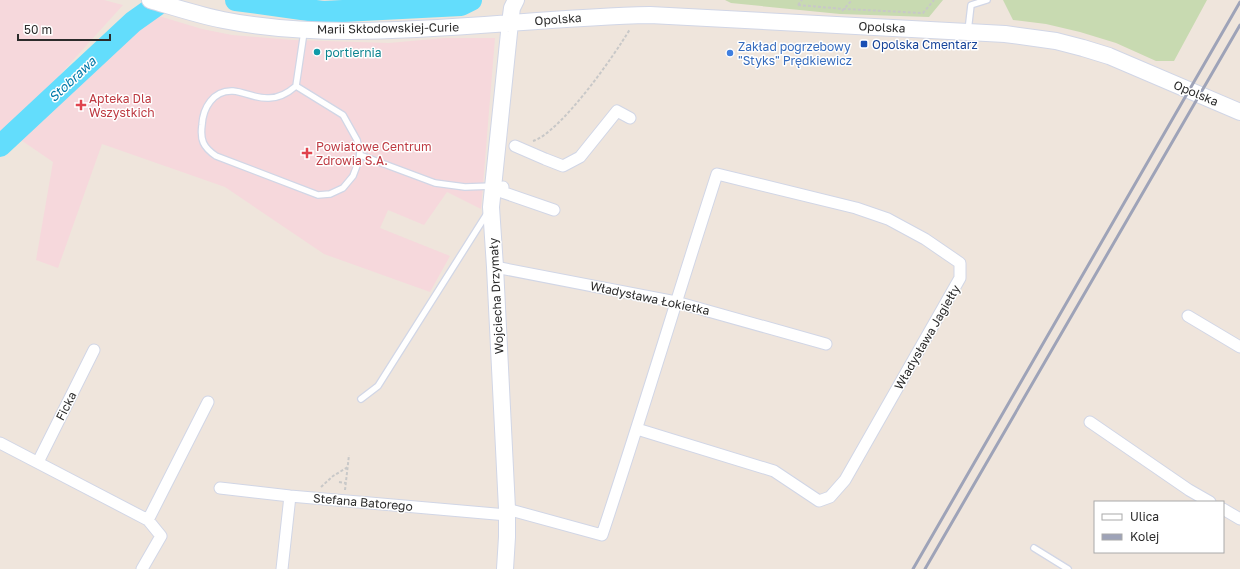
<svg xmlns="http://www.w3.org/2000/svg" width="1240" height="569" font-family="'Golos Text',sans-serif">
	<rect width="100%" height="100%" fill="#efe5dc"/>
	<path fill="#f6d8dc" d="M 0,0 L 104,0 L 123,5 L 57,78 L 0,135 Z
		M 152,14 L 202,29 L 232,35 L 293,40 L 389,43 L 444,38 L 495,38 L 481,209 L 447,192 L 424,225 L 388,210 L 380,228 L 450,256 L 430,292 L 324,254 L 225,187 L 102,144 L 58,268 L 36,260 L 53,162 L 18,138 Z"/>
	<path fill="#c8dab1" d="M 725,0 L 943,0 L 929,17 L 840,14 L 731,3 Z
		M 1003,0 L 1207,0 L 1174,61 L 1156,61 L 1116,43 L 1080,32 L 1046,24 L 1013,20 Z"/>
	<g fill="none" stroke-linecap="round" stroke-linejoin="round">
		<path stroke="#63ddfc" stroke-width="22" d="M 236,0 L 323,12 L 461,5 L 471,0
			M 0,146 L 133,22 L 164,0"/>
		<defs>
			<path id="lane" d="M 968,31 L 971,5 L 987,0
				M 296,86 L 343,115 L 357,140 L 360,152 L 359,160 L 353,176 L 343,188 L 330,194 L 318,195 L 216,156 C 203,147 200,140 202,125 C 203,108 213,90 233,91 C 245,92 256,99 269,98 C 280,98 288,93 296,86 L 304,32
				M 360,155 L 435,183 L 465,187 L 493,186
				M 361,399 L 378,386 L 488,212
				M 1034,548 L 1068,569"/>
			<path id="street" d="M 515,146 L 545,159 L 563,166 L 580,157 L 617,111 L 630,118
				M 503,187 L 502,192 L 554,210
				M 495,267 L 676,302 L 826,344
				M 1188,316 L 1240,347
				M 1090,422 L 1189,490 L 1210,502
				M 0,443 L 148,520
				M 38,462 L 94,350
				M 220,488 L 290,496 L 507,515
				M 507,509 L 602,535 C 642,415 678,294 717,174 L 856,208 L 888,219 L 925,239 L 960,263 L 960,278 L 845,480 L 830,497 L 819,501 L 774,471 L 637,429
				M 1223,509 L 1240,519
				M 142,569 L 161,536 L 148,520 L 208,402
				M 282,569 L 290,496"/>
			<path id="secondary" d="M 150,0 C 174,7 198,15 223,20 C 263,28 310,31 350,31 C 450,31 550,17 650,15 L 1005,34 L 1056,41 L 1083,48 L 1109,56 L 1240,112
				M 505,569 L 507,537 L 507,509 L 495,267 L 491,207 L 510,23 L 512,8 L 516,0"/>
		</defs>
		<use href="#lane" stroke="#d1d6e6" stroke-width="8"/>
		<use href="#street" stroke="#d1d6e6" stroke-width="13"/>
		<use href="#secondary" stroke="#d1d6e6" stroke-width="18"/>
		<path stroke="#c8c8c8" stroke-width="2" stroke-dasharray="3 2" stroke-linecap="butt" d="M 798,5 L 844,9 L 923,13 L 934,0
			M 798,5 L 802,0
			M 842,11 L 852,0
			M 533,141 C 561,132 614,56 630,29
			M 339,482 L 346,483
			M 321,487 L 333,476 L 348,467
			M 345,490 L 349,455"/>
		<use href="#lane" stroke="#fff" stroke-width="5.5"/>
		<use href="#street" stroke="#fff" stroke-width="11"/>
		<use href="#secondary" stroke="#fff" stroke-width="16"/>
		<path stroke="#9ea3b8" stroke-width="3" d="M 913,569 L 1240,2
			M 925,569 L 1240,25"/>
	</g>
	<rect fill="#1a4fb4" stroke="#fff" stroke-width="1.5" x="860" y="40" width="8" height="8" rx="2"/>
	<circle fill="#0f9aa8" stroke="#fff" stroke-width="1.5" cx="317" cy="52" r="4"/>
	<circle fill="#3f7fe0" stroke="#fff" stroke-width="1.5" cx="730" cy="53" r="4"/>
	<g fill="#e0444e" stroke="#fff" stroke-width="1.5">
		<path d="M79 99h4v4h4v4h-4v4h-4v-4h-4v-4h4z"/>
		<path d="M305 147h4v4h4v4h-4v4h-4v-4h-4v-4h4z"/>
	</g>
	<g text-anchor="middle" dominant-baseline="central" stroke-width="3" stroke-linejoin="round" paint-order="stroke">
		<g font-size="12" fill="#2b2b2b" stroke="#fff">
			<text transform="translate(558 19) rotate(-4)">Opolska</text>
			<text transform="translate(882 27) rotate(3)">Opolska</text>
			<text transform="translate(388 28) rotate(-1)">Marii Skłodowskiej-Curie</text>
			<text transform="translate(1196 93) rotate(23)">Opolska</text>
			<text transform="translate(496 296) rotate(-93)">Wojciecha Drzymały</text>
			<text transform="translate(650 298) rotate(12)">Władysława Łokietka</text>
			<text transform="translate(927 337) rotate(-60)">Władysława Jagiełły</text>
			<text transform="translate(66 406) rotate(-63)">Ficka</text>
			<text transform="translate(363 502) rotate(5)">Stefana Batorego</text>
		</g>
		<g font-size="12" fill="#164399" stroke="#fff" text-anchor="start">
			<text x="872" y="44">Opolska Cmentarz</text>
		</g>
		<g font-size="12" fill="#366cbe" stroke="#fff" text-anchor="start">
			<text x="738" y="46">Zakład pogrzebowy<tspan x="738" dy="14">"Styks" Prędkiewicz</tspan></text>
		</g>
		<g font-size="12" fill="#0d838f" stroke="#fff" text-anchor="start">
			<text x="325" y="52">portiernia</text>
		</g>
		<g font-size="12" fill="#be3a42" stroke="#fff" text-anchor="start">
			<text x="89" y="98">Apteka Dla<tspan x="89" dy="14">Wszystkich</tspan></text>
			<text x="316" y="146">Powiatowe Centrum<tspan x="316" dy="14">Zdrowia S.A.</tspan></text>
		</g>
		<g font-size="13" font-style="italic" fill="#007aaa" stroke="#fff">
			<text transform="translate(72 79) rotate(-43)">Stobrawa</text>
		</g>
	</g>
	<rect x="1094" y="501" width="130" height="52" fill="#ffffff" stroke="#aaaaaa"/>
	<rect x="1102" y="514" width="20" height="6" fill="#ffffff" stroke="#aaaaaa"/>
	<text x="1130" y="521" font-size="12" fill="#2b2b2b">Ulica</text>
	<rect x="1102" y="534" width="20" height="6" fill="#9ea3b8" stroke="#aaaaaa"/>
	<text x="1130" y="541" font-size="12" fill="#2b2b2b">Kolej</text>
	<path d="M18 34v6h92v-6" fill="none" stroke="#2b2b2b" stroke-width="2"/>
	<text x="24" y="34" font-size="12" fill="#2b2b2b" stroke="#ffffff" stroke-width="3" paint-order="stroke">50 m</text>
</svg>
